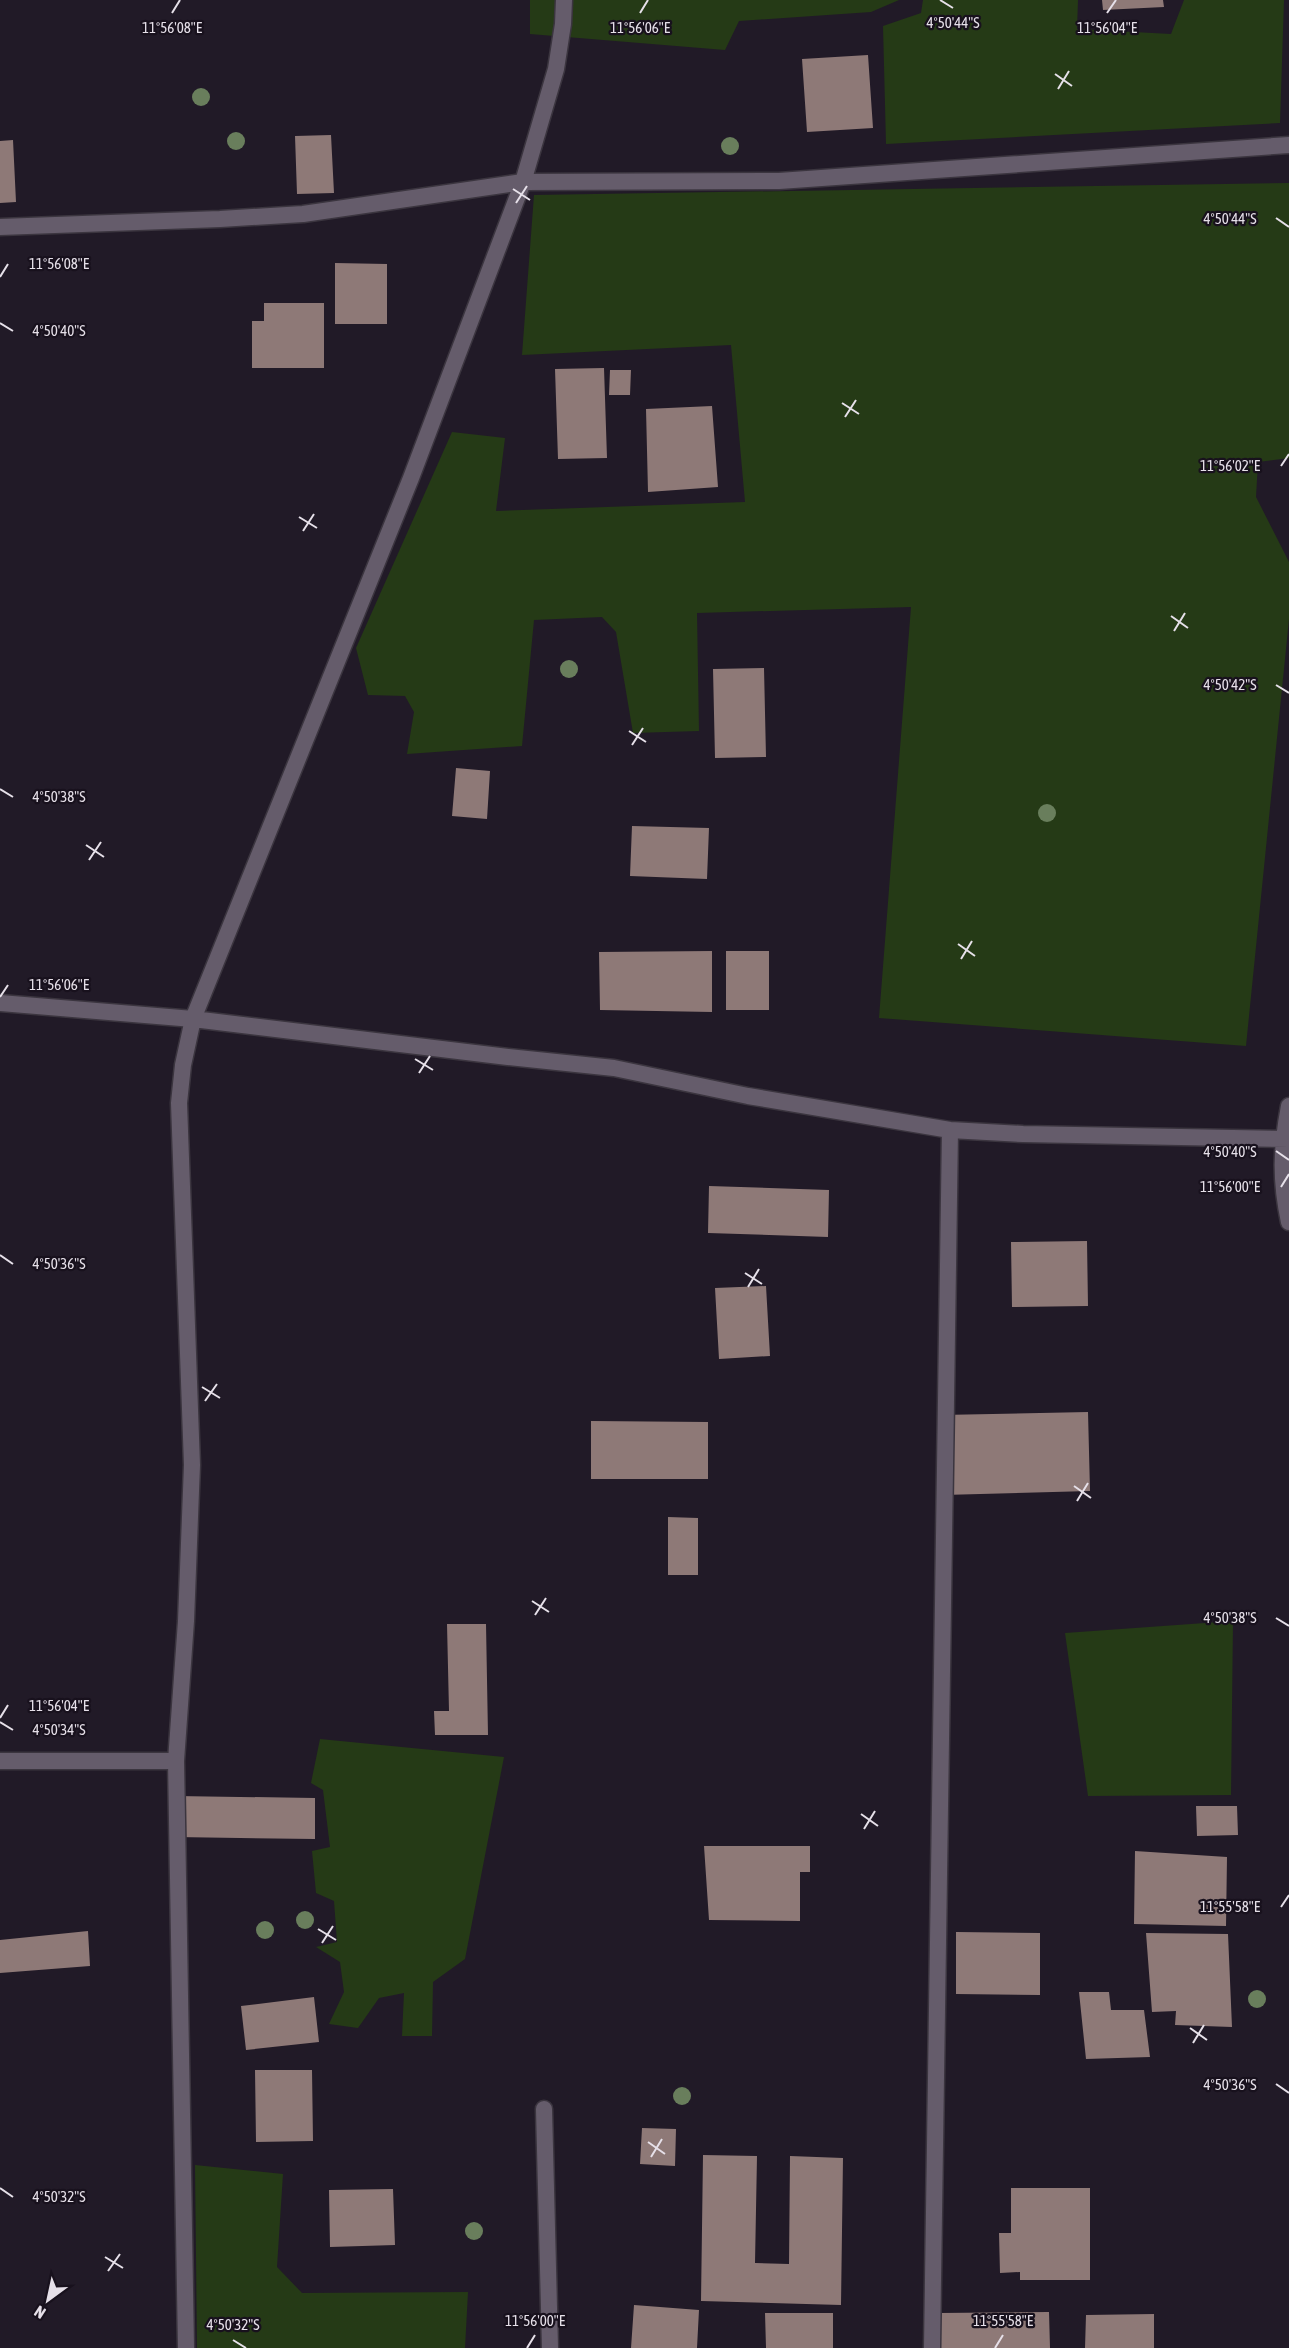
<svg xmlns="http://www.w3.org/2000/svg" width="1289" height="2348" font-family="'Asap Condensed',sans-serif">
	<rect width="100%" height="100%" fill="#211a27"/>
	<path fill="#253a16" d="M 530,0 L 899,0 L 871,12 L 739,21 L 725,50 L 530,34 Z
		M 923,0 L 1078,0 L 1077,29 L 1171,34 L 1184,0 L 1284,0 L 1280,123 L 886,144 L 883,26 L 921,13 Z
		M 1289,183 L 1289,458 L 1258,462 L 1256,497 L 1289,562 L 1289,619 L 1246,1046 L 879,1018 L 911,607 L 697,613 L 699,731 L 633,733 L 616,632 L 602,617 L 534,620 L 522,746 L 407,754 L 414,712 L 405,696 L 368,695 L 356,648 L 452,432 L 505,438 L 496,511 L 745,502 L 731,345 L 522,355 L 534,195 Z
		M 1233,1621 L 1231,1795 L 1088,1796 L 1065,1633 Z
		M 320,1739 L 504,1757 L 465,1959 L 433,1982 L 432,2036 L 402,2036 L 404,1993 L 379,1998 L 358,2028 L 329,2024 L 344,1992 L 340,1962 L 316,1947 L 337,1942 L 334,1901 L 316,1893 L 312,1851 L 330,1847 L 323,1790 L 311,1783 Z
		M 195,2165 L 283,2174 L 277,2267 L 302,2293 L 468,2292 L 465,2348 L 197,2348 Z"/>
	<path fill="#8e7977" d="M 1102,0 L 1163,0 L 1164,7 L 1103,10 Z
		M 868,55 L 873,128 L 807,132 L 802,59 Z
		M 331,135 L 334,193 L 297,194 L 295,136 Z
		M 13,140 L 16,202 L 0,203 L 0,141 Z
		M 335,263 L 387,264 L 387,324 L 335,324 Z
		M 264,303 L 324,303 L 324,368 L 252,368 L 252,321 L 264,321 Z
		M 604,368 L 607,458 L 558,459 L 555,369 Z
		M 610,370 L 631,370 L 630,395 L 609,395 Z
		M 712,406 L 718,487 L 648,492 L 646,409 Z
		M 764,668 L 766,757 L 715,758 L 713,669 Z
		M 456,768 L 490,771 L 487,819 L 452,816 Z
		M 632,826 L 709,828 L 707,879 L 630,876 Z
		M 712,951 L 712,1012 L 600,1010 L 599,952 Z
		M 726,951 L 769,951 L 769,1010 L 726,1010 Z
		M 709,1186 L 829,1190 L 828,1237 L 708,1233 Z
		M 1087,1241 L 1088,1306 L 1012,1307 L 1011,1242 Z
		M 766,1286 L 770,1356 L 719,1359 L 715,1288 Z
		M 1088,1412 L 1090,1491 L 943,1495 L 941,1415 Z
		M 591,1421 L 708,1422 L 708,1479 L 591,1479 Z
		M 668,1517 L 698,1518 L 698,1575 L 668,1575 Z
		M 447,1624 L 486,1624 L 488,1735 L 435,1735 L 434,1711 L 449,1711 Z
		M 176,1796 L 315,1798 L 315,1839 L 175,1837 Z
		M 1196,1806 L 1237,1806 L 1238,1835 L 1197,1836 Z
		M 704,1846 L 810,1846 L 810,1872 L 800,1872 L 800,1921 L 709,1920 Z
		M 1135,1851 L 1227,1857 L 1226,1926 L 1134,1924 Z
		M 88,1931 L 90,1966 L 0,1973 L 0,1940 Z
		M 956,1932 L 1040,1933 L 1040,1995 L 956,1994 Z
		M 1146,1933 L 1228,1934 L 1232,2027 L 1175,2025 L 1176,2011 L 1152,2012 Z
		M 1079,1992 L 1109,1992 L 1111,2010 L 1144,2010 L 1150,2057 L 1086,2059 Z
		M 314,1997 L 319,2042 L 246,2050 L 241,2006 Z
		M 255,2070 L 312,2070 L 313,2141 L 256,2142 Z
		M 642,2128 L 676,2129 L 675,2166 L 640,2164 Z
		M 703,2155 L 757,2156 L 755,2263 L 789,2264 L 790,2156 L 843,2158 L 841,2305 L 701,2301 Z
		M 1011,2188 L 1090,2188 L 1090,2280 L 1020,2280 L 1020,2272 L 1000,2273 L 999,2233 L 1011,2233 Z
		M 393,2189 L 395,2245 L 330,2247 L 329,2190 Z
		M 634,2305 L 699,2310 L 697,2348 L 631,2348 Z
		M 1049,2312 L 1050,2348 L 940,2348 L 939,2313 Z
		M 765,2313 L 833,2313 L 833,2348 L 766,2348 Z
		M 1154,2314 L 1154,2348 L 1085,2348 L 1086,2315 Z"/>
	<g fill="none" stroke-linecap="round" stroke-linejoin="round">
		<defs>
			<path id="minor" d="M 0,227 L 220,219 L 303,214 L 523,182 L 779,181 L 1289,145
				M 0,1003 L 193,1019 L 508,1057 L 614,1068 L 748,1096 L 950,1130 L 1023,1134 L 1289,1139
				M 1289,1106 C 1281,1148 1280,1180 1289,1222
				M 0,1761 L 176,1761
				M 544,2109 L 550,2348
				M 186,2348 L 176,1761 L 186,1621 L 192,1465 L 179,1103 L 183,1065 L 193,1019 L 411,478 L 523,182 L 556,69 L 563,24 L 564,0
				M 932,2348 L 950,1130"/>
		</defs>
		<use href="#minor" stroke="#3b353f" stroke-width="19"/>
		<use href="#minor" stroke="#655c6b" stroke-width="16"/>
	</g>
	<g fill="#697e5c">
		<circle cx="201" cy="97" r="9"/>
		<circle cx="236" cy="141" r="9"/>
		<circle cx="730" cy="146" r="9"/>
		<circle cx="569" cy="669" r="9"/>
		<circle cx="1047" cy="813" r="9"/>
		<circle cx="305" cy="1920" r="9"/>
		<circle cx="265" cy="1930" r="9"/>
		<circle cx="1257" cy="1999" r="9"/>
		<circle cx="682" cy="2096" r="9"/>
		<circle cx="474" cy="2231" r="9"/>
	</g>
	<path fill="none" stroke="#e6e0e9" stroke-width="2" d="M 940,0 L 953,8M 172,13 L 180,0M 640,13 L 648,0M 1107,13 L 1116,0M 1055,74 L 1072,86M 1058,89 L 1069,71M 513,189 L 530,200M 516,203 L 527,186M 1276,218 L 1289,227M 0,277 L 8,264M 0,323 L 13,331M 842,403 L 859,414M 845,417 L 856,400M 1281,466 L 1289,454M 299,517 L 317,528M 303,531 L 314,514M 1171,616 L 1188,628M 1174,631 L 1185,613M 1276,685 L 1289,693M 629,731 L 646,742M 632,745 L 643,728M 0,789 L 13,797M 86,845 L 104,857M 89,860 L 101,842M 958,944 L 975,956M 961,959 L 972,941M 0,997 L 8,985M 415,1059 L 433,1070M 419,1073 L 430,1056M 1276,1151 L 1289,1160M 1281,1187 L 1289,1174M 0,1255 L 13,1264M 745,1273 L 762,1284M 748,1287 L 759,1269M 202,1387 L 220,1398M 205,1401 L 217,1384M 1074,1486 L 1091,1498M 1077,1501 L 1088,1483M 532,1601 L 549,1612M 535,1615 L 546,1598M 1276,1618 L 1289,1626M 0,1718 L 8,1705M 0,1722 L 13,1730M 861,1814 L 878,1826M 864,1829 L 875,1811M 1281,1907 L 1289,1895M 318,1929 L 336,1940M 322,1943 L 333,1926M 1190,2028 L 1207,2040M 1193,2043 L 1204,2025M 1276,2084 L 1289,2093M 648,2142 L 665,2154M 651,2157 L 662,2139M 0,2188 L 13,2197M 105,2257 L 123,2268M 108,2271 L 120,2254M 233,2340 L 246,2348M 527,2348 L 535,2335M 995,2348 L 1003,2335"/>
	<g font-size="15" text-anchor="middle" fill="#e6e0e9" stroke="#18111d" stroke-width="4.5" stroke-linejoin="round" paint-order="stroke">
		<text x="953" y="28">4°50'44"S</text>
		<text x="172" y="33">11°56'08"E</text>
		<text x="640" y="33">11°56'06"E</text>
		<text x="1107" y="33">11°56'04"E</text>
		<text x="1230" y="224">4°50'44"S</text>
		<text x="59" y="269">11°56'08"E</text>
		<text x="59" y="336">4°50'40"S</text>
		<text x="1230" y="471">11°56'02"E</text>
		<text x="1230" y="690">4°50'42"S</text>
		<text x="59" y="802">4°50'38"S</text>
		<text x="59" y="990">11°56'06"E</text>
		<text x="1230" y="1157">4°50'40"S</text>
		<text x="1230" y="1192">11°56'00"E</text>
		<text x="59" y="1269">4°50'36"S</text>
		<text x="1230" y="1623">4°50'38"S</text>
		<text x="59" y="1711">11°56'04"E</text>
		<text x="59" y="1735">4°50'34"S</text>
		<text x="1230" y="1912">11°55'58"E</text>
		<text x="1230" y="2090">4°50'36"S</text>
		<text x="59" y="2202">4°50'32"S</text>
		<text x="535" y="2326">11°56'00"E</text>
		<text x="1003" y="2326">11°55'58"E</text>
		<text x="233" y="2330">4°50'32"S</text>
	</g>
	<g transform="translate(48 2300) rotate(213)" stroke="#18111d" stroke-width="4.5" paint-order="stroke">
	<path d="M0-4.5L10 22L0 15L-10 22Z" fill="#e6e0e9"/>
	<text y="-9" font-size="16" font-weight="bold" text-anchor="middle" fill="#e6e0e9">N</text>
	</g>
</svg>
